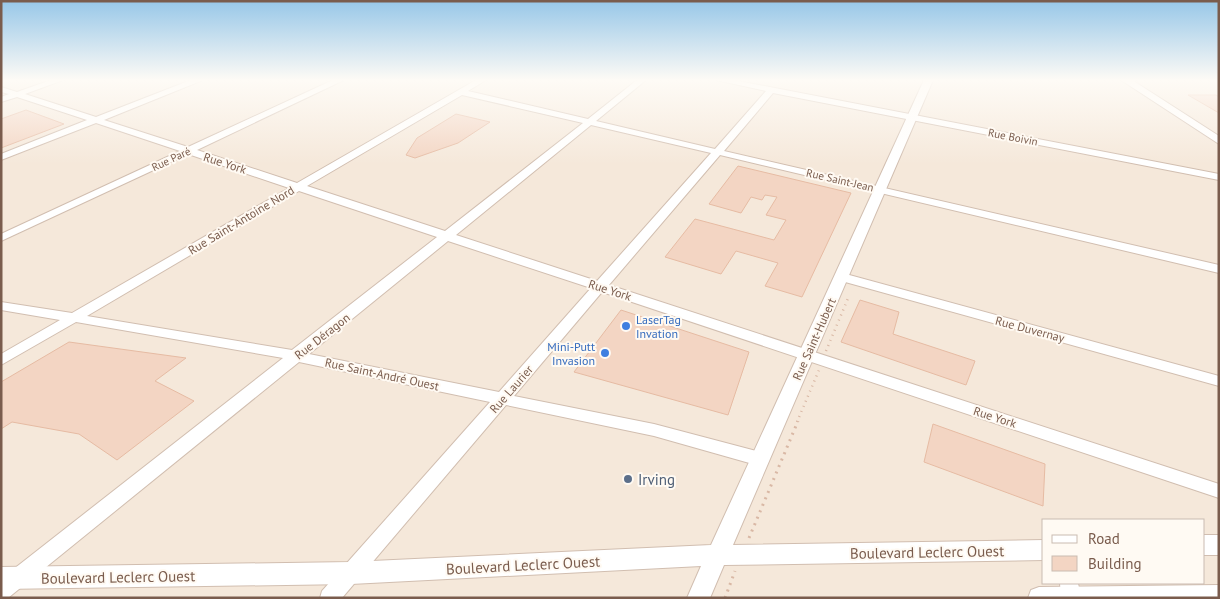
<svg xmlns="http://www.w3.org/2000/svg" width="1220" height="599" font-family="'PT Sans',sans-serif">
	<rect width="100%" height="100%" fill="#fdf6ec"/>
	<path fill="#f5e8da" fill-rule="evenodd" d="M 1,80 L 1219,80 L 1219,598 L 1,598 ZM 1044,520 L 1204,520 L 1204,583 L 1044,583 Z"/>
	<path fill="#f3d5c3" stroke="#e6bba3" d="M 1188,95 L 1216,95 L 1219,97 L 1219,113 Z
		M 26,110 L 64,124 L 1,148 L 1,119 Z
		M 456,114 L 490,122 L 458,143 L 415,158 L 406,155 L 417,138 Z
		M 738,166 L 851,193 L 802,297 L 765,286 L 778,263 L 736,251 L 721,274 L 665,257 L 695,219 L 774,240 L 786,220 L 766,215 L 777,197 L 765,195 L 762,200 L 751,197 L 741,213 L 709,204 Z
		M 860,300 L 899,312 L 893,334 L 975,361 L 966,385 L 841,342 Z
		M 621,310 L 749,352 L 728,415 L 574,372 Z
		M 69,342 L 186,358 L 155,381 L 194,401 L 117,460 L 79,434 L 12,422 L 1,429 L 1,382 Z
		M 933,424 L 1045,464 L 1043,506 L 924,462 Z"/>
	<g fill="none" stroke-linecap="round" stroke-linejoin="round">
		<defs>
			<path id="minor" d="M 51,80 L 63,80 L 25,94 L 96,117 L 191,80 L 203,80 L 104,120 L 188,147 L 333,80 L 344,80 L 197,150 L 297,183 L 476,80 L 486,80 L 468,91 L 588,119 L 637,80 L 646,80 L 596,121 L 715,149 L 766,91 L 716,80 L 733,80 L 1219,174 L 1219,180 L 773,93 L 724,151 L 1219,265 L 1219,273 L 720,155 L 609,285 L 1219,484 L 1219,498 L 602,292 L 514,396 L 654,424 L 760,452 L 766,454 L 768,459 L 766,464 L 760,466 L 654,436 L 506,405 L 342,598 L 320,598 L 322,591 L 490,402 L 299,362 L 8,598 L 1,598 L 1,579 L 283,358 L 76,322 L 1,365 L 1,354 L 60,320 L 1,310 L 1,302 L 72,313 L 289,188 L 188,154 L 1,241 L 1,234 L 180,151 L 96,123 L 1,160 L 1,154 L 87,120 L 17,97 L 1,102 L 1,97 L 9,94 L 1,92 L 1,87 L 17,92 ZM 462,95 L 583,123 L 445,231 L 307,186 ZM 591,125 L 711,153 L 597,281 L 456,235 ZM 299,191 L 437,237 L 292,350 L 87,316 ZM 448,241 L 591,288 L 499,392 L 309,354 Z
				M 842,273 L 1219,376 L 1219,386 L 838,280 L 836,277 Z
				M 1060,583 L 1078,583 L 1081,598 L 1061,598 Z"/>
			<path id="tertiary" d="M 924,80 L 933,80 L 733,545 L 1044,540 L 1044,560 L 724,565 L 710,598 L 687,598 L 701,566 L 351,584 L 1,589 L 1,567 L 351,562 L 711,545 Z
				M 1121,80 L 1132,80 L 1219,136 L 1219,144 Z
				M 1204,535 L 1219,535 L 1219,555 L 1204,555 Z
				M 1219,585 L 1219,598 L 1028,598 L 1031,590 L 1039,587 Z"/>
		</defs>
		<use href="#minor" stroke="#d1beb0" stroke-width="2"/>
		<use href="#tertiary" stroke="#d1beb0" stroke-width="2"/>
		<path stroke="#d9b8a5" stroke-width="2.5" stroke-dasharray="1 4.5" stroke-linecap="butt" d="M 826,351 L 849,296
			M 797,422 L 819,370"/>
		<path stroke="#d9b8a5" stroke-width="3" stroke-dasharray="2 5" stroke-linecap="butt" d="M 749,538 L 798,421
			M 725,598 L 735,571"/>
		<use href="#minor" fill="#fff" fill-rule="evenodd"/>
		<use href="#tertiary" fill="#fff" fill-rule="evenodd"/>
	</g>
	<linearGradient id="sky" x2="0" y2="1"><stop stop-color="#97c7e8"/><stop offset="0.49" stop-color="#fefbf6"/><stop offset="1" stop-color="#fefbf6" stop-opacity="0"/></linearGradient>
	<rect width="1220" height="164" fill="url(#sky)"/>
	<g fill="#3f7fe0" stroke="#fffaf3" stroke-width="2">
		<circle cx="626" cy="326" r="5"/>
		<circle cx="605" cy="353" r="5"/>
	</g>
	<circle fill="#5c6f8a" stroke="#fffaf3" stroke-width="2" cx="628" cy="479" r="5"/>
	<g text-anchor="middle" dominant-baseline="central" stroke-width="4" stroke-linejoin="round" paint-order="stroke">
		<g font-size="11" fill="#7a5c4d" stroke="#fffaf3">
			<text transform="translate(1013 137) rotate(11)">Rue Boivin</text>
			<text transform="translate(171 159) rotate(-25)">Rue Paré</text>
			<text transform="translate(840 180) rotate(13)">Rue Saint-Jean</text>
		</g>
		<g font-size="12" fill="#7a5c4d" stroke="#fffaf3">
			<text transform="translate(225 163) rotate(18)">Rue York</text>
			<text transform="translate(241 220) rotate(-31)">Rue Saint-Antoine Nord</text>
			<text transform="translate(610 290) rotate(18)">Rue York</text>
			<text transform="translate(1030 329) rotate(15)">Rue Duvernay</text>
			<text transform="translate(322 336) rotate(-38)">Rue Déragon</text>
			<text transform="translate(814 339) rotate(-66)">Rue Saint-Hubert</text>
			<text transform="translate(382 374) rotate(12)">Rue Saint-André Ouest</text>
			<text transform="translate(511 389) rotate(-49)">Rue Laurier</text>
			<text transform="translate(995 417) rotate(18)">Rue York</text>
		</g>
		<g font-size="12" fill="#366cbe" stroke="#fffaf3" text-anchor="start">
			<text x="636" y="319">LaserTag<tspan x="636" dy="14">Invation</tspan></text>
			<text x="595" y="346" text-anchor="end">Mini-Putt<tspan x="595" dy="14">Invasion</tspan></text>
		</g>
		<g font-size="15" fill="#4e5e75" stroke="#fffaf3" text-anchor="start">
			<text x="638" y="479">Irving</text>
		</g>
		<g font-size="15" fill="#7a5c4d" stroke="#fffaf3">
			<text transform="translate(927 552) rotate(-1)">Boulevard Leclerc Ouest</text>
			<text transform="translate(523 565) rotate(-3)">Boulevard Leclerc Ouest</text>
			<text transform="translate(118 577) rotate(-1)">Boulevard Leclerc Ouest</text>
		</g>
	</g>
	<rect width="1220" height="599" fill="none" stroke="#7a5c4d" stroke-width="5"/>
	<rect x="1042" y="519" width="162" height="65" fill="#fffaf3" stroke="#cabbb1"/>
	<rect x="1052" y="535" width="25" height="8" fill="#ffffff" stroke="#cabbb1"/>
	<text x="1088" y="544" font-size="15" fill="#7a5c4d">Road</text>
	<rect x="1052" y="556" width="25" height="15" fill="#f3d5c3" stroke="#cabbb1"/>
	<text x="1088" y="569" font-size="15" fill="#7a5c4d">Building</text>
</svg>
